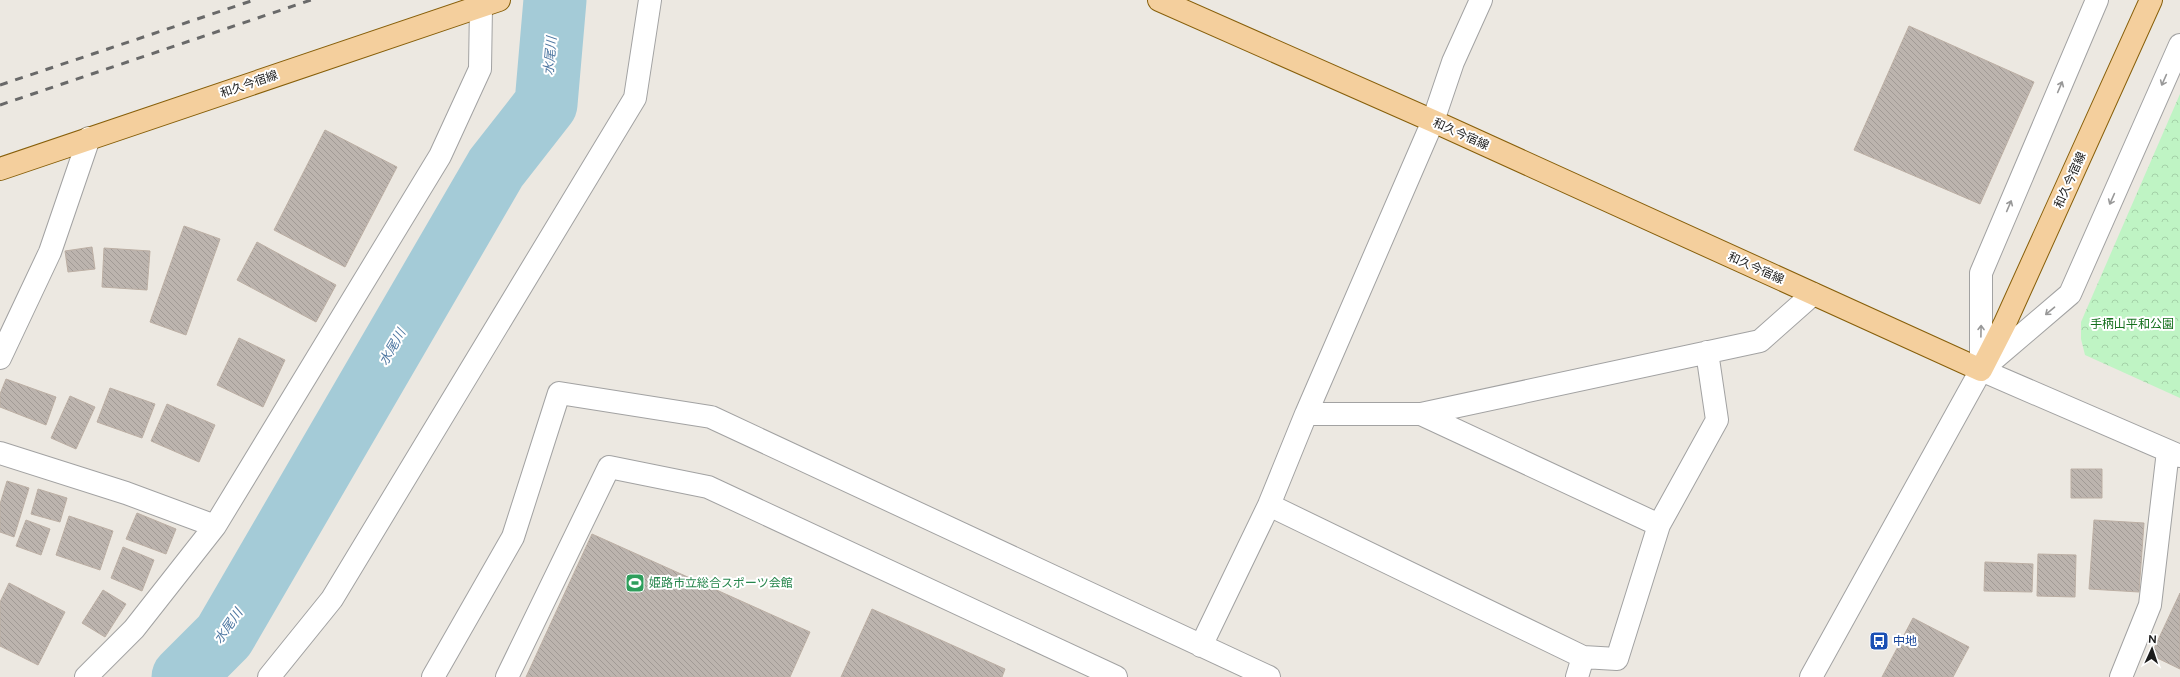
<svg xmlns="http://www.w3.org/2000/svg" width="2180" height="677" font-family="Figtree,'Noto Sans JP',sans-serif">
	<defs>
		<pattern id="park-crowns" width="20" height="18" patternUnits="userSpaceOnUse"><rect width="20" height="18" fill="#bff4c4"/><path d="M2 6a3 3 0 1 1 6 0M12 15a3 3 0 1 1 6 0" fill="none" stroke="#a4d1a8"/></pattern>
		<pattern id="building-back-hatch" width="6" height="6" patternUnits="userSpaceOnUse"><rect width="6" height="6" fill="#bcb4ae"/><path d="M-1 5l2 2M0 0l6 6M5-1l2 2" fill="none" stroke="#a19a95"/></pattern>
	</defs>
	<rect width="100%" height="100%" fill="#ece8e1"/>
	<path fill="url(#park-crowns)" d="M 2180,94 L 2180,398 L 2085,355 L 2081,339 L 2081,322 Z"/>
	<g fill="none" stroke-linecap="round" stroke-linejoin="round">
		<path stroke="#a4cbd7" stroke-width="63" d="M 183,677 L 224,636 L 496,168 L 546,104 L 555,0"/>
	</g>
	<path fill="url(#building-back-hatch)" stroke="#bcafa4" d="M 1909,26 L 2034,82 L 1980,204 L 1854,150 Z
		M 325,130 L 397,167 L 345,267 L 274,230 Z
		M 184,226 L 220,239 L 186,335 L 150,322 Z
		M 257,242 L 336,285 L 316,322 L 237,280 Z
		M 92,247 L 95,269 L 68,272 L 65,251 Z
		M 104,248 L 150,251 L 147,290 L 102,287 Z
		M 239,338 L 285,360 L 263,407 L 217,385 Z
		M 6,379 L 56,397 L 46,425 L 0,407 L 0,394 Z
		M 110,388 L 155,404 L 142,438 L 97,422 Z
		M 70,396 L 95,407 L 76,449 L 51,438 Z
		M 167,404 L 215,425 L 199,462 L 151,441 Z
		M 2071,469 L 2102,469 L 2102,498 L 2071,498 Z
		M 7,481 L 29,488 L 14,537 L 0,532 L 0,504 Z
		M 38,489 L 67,498 L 60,522 L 31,514 Z
		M 137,513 L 176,529 L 166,554 L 126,539 Z
		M 69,516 L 113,531 L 100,570 L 56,555 Z
		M 26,520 L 50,529 L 41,555 L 16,546 Z
		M 2094,520 L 2144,523 L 2139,592 L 2089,589 Z
		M 592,534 L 810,632 L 790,677 L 526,677 Z
		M 123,547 L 154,560 L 142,591 L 111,578 Z
		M 2038,554 L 2076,555 L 2075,597 L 2037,596 Z
		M 1985,562 L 2033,564 L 2032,592 L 1984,591 Z
		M 9,583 L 65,612 L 38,665 L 0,646 L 0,602 Z
		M 103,590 L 126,604 L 105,637 L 82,623 Z
		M 2180,593 L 2180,669 L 2151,655 Z
		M 872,609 L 1005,669 L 1002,677 L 841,677 Z
		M 1913,618 L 1969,647 L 1953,677 L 1882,677 Z"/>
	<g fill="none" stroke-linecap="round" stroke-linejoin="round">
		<defs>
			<path id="minor" d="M 0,358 L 50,252 L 89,138
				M 1981,370 L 1981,273 L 2097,0
				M 1981,370 L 2180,456
				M 1306,414 L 1421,414 L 1659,525 L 1617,659 L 1583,657 L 1577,677
				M 1421,414 L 1760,341 L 1813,294
				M 0,453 L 126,493 L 215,526
				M 1269,505 L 1583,657
				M 1659,525 L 1717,420 L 1707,352
				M 1201,646 L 1269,505 L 1306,414 L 1433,121 L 1453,62 L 1481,0
				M 86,677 L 134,629 L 215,526 L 440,156 L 480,69 L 481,6
				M 269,677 L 332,599 L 635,98 L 650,0
				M 433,677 L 513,537 L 559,393 L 711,417 L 1269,677
				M 507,677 L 609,467 L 708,487 L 1116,677
				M 1811,677 L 1981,370 L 2070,294 L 2180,45
				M 2121,677 L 2150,605 L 2168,451"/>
			<path id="major" d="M 1159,0 L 1433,121 L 1981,370 L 2005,323 L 2151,0
				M 0,169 L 499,0"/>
		</defs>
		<use href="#minor" stroke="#a2a2a2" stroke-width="24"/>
		<use href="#major" stroke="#875f0a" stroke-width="24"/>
		<use href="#minor" stroke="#fff" stroke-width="22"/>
		<use href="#major" stroke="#f4cf9d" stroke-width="22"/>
		<path stroke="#696969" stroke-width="3" stroke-dasharray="8 8" stroke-linecap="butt" d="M 0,85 L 254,0
			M 0,105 L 311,0"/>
	</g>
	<defs><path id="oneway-shaft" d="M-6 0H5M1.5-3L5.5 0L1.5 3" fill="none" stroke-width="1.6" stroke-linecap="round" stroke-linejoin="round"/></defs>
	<g stroke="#989898">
		<use href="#oneway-shaft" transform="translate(2164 80) rotate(114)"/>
		<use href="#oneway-shaft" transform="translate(2060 87) rotate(-67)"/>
		<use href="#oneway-shaft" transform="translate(2112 199) rotate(114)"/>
		<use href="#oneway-shaft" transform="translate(2009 206) rotate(-67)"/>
		<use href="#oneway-shaft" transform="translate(2050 311) rotate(140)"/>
		<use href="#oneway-shaft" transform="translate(1981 331) rotate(-89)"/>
	</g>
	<defs>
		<symbol id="stadium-square" viewBox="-11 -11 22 22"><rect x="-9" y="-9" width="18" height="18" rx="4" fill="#2e9e5b" stroke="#fff"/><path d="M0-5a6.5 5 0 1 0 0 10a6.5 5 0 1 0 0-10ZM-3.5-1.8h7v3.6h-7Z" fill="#fff"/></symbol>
		<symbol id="bus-square" viewBox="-11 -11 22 22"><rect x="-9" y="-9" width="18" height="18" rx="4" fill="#1a4fb4" stroke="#fff"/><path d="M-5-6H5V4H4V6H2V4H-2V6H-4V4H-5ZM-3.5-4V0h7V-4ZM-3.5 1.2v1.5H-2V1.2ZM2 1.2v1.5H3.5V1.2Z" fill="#fff"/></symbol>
	</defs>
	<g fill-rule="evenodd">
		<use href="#stadium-square" x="624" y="572" width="22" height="22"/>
		<use href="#bus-square" x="1868" y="630" width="22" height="22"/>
	</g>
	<g text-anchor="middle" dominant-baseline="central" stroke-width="4" stroke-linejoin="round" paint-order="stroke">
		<g font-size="12" fill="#1b1b1b" stroke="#fff">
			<text transform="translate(249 84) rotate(-19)">和久今宿線</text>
			<text transform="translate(1461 134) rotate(24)">和久今宿線</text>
			<text transform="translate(2070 180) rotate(-66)">和久今宿線</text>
			<text transform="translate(1756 268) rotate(24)">和久今宿線</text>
		</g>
		<g font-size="12" fill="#136f1b" stroke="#fff">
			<text x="2132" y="324">手柄山平和公園</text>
		</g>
		<g font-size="12" fill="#27864d" stroke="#fff" text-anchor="start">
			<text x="649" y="583">姫路市立総合スポーツ会館</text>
		</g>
		<g font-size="12" fill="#164399" stroke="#fff" text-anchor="start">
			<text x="1893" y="641">中地</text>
		</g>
		<g font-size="13" font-style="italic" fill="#4f78a2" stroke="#fff">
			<text transform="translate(550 56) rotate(-85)">水尾川</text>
			<text transform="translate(392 347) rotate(-60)">水尾川</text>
			<text transform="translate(228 626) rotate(-55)">水尾川</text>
		</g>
	</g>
	<g transform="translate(2152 649) rotate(3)" stroke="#ffffff" stroke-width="3" paint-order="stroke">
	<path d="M0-3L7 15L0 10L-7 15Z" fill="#1b1b1b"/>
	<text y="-6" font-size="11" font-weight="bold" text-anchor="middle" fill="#1b1b1b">N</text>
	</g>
</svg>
